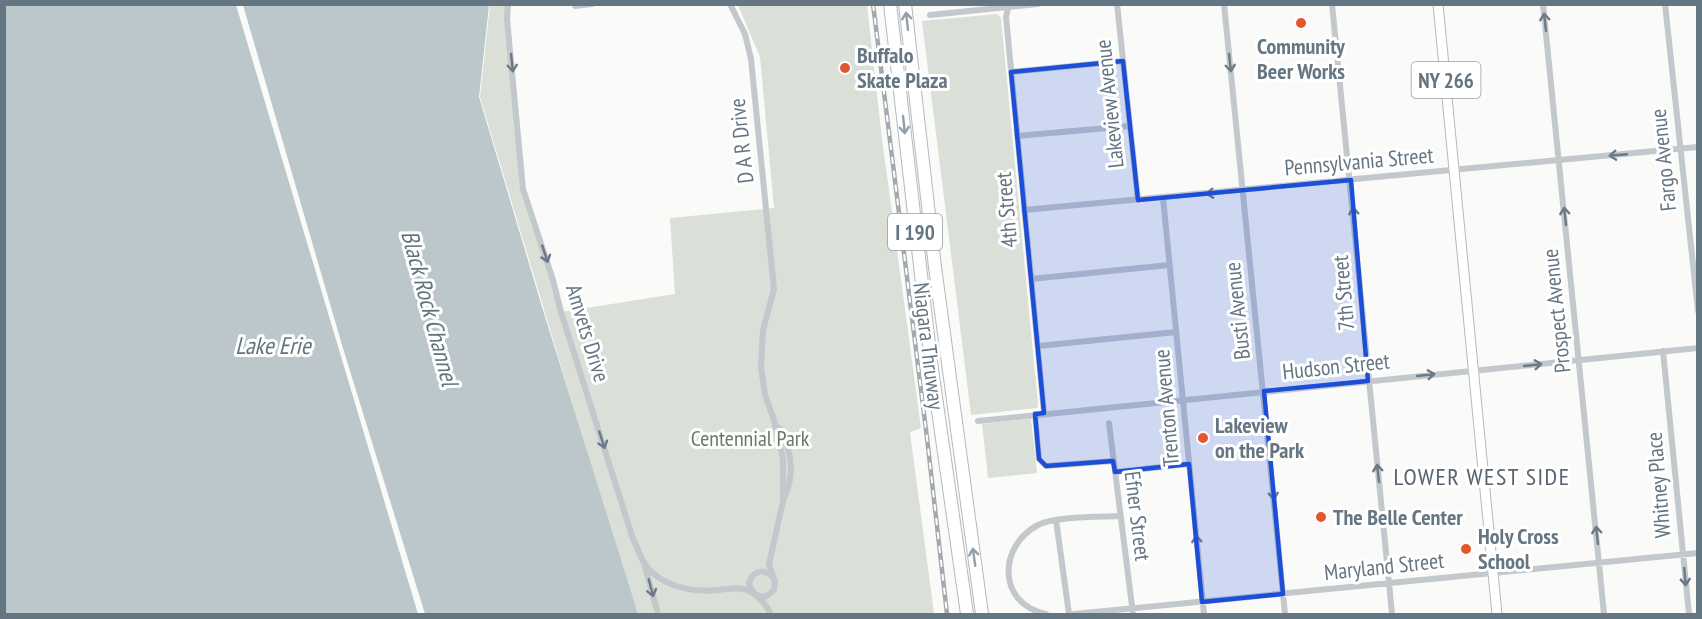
<svg xmlns="http://www.w3.org/2000/svg" width="1702" height="619" font-family="'PT Sans Narrow',sans-serif">
	<rect width="100%" height="100%" fill="#fafaf8"/>
	<path fill="#dadfd7" d="M 490,5 L 508,5 L 523,189 L 561,312 L 675,294 L 670,218 L 774,208 L 760,57 L 738,5 L 867,5 L 881,131 L 921,428 L 910,432 L 934,614 L 638,614 L 615,545 L 480,97 Z
		M 997,14 L 1001,18 L 1038,405 L 1037,408 L 971,415 L 922,21 Z
		M 1031,419 L 1037,473 L 988,478 L 982,424 Z"/>
	<path fill="#bbc7cb" d="M 4,5 L 489,5 L 479,97 L 542,307 L 638,614 L 5,614 Z"/>
	<path fill="#fafaf8" d="M 236,5 L 243,5 L 342,345 L 425,614 L 418,614 Z"/>
	<g fill="none" stroke-linecap="round" stroke-linejoin="round">
		<defs>
			<path id="primary" d="M 1438,4 L 1497,614"/>
			<path id="motorway" d="M 890,4 L 931,362 L 967,614
				M 905,4 L 935,267 L 982,614"/>
		</defs>
		<use href="#primary" stroke="#b5babe" stroke-width="11"/>
		<use href="#motorway" stroke="#b4b9bd" stroke-width="14"/>
		<path stroke="#c3c8cc" stroke-width="6" d="M 508,4 L 507,19 L 523,189 L 553,280 L 561,312 L 633,539 C 637,546 639,554 643,561 C 658,586 692,593 718,590 C 733,589 742,585 754,594
			M 730,4 L 745,34 L 751,59 L 774,289 L 763,330 L 761,367 L 765,395 L 774,420 L 783,459 L 783,501 L 769,564 L 774,579
			M 1009,4 L 1006,17 L 1044,413
			M 1117,4 L 1138,200
			M 1224,4 L 1285,614
			M 1332,4 C 1354,208 1372,411 1392,614
			M 1543,4 L 1604,614
			M 1665,4 L 1698,311
			M 575,6 L 592,4
			M 930,15 L 1038,4
			M 1011,72 L 1123,61
			M 1017,136 L 1130,126
			M 1163,198 L 1204,614
			M 1024,210 L 1698,147
			M 1031,279 L 1169,265
			M 1038,346 L 1176,332
			M 1663,351 L 1689,614
			M 1035,414 L 1039,459 L 1046,466 L 1113,461
			M 978,421 L 1698,348
			M 1109,423 L 1133,614
			M 779,428 C 791,449 795,473 785,496
			M 1115,472 L 1189,464
			M 1056,520 L 1069,614
			M 644,563 L 658,614
			M 756,595 L 765,597 L 774,590 L 775,581 C 768,567 752,569 749,584 C 753,598 766,599 770,614
			M 1046,614 C 997,604 998,546 1038,525 C 1055,516 1100,517 1120,516
			M 1074,614 L 1698,553"/>
		<use href="#primary" stroke="#fff" stroke-width="9"/>
		<use href="#motorway" stroke="#fff" stroke-width="12"/>
		<defs>
			<path id="rail" d="M 873,4 L 927,438 L 947,614"/>
		</defs>
		<use href="#rail" stroke="#a2aab0" stroke-width="4.5"/>
		<use href="#rail" stroke="#fff" stroke-width="2" stroke-dasharray="7" stroke-linecap="butt"/>
	</g>
	<defs><path id="oneway-shaft" d="M-6 0H5M1.5-3L5.5 0L1.5 3" fill="none" stroke-width="1.6" stroke-linecap="round" stroke-linejoin="round" transform="scale(1.5)"/></defs>
	<g stroke="#939fa8">
		<use href="#oneway-shaft" transform="translate(907 21) rotate(-96)"/>
		<use href="#oneway-shaft" transform="translate(904 125) rotate(84)"/>
		<use href="#oneway-shaft" transform="translate(974 557) rotate(-98)"/>
	</g>
	<g stroke="#6a7a87">
		<use href="#oneway-shaft" transform="translate(1545 22) rotate(-96)"/>
		<use href="#oneway-shaft" transform="translate(512 63) rotate(84)"/>
		<use href="#oneway-shaft" transform="translate(1230 63) rotate(84)"/>
		<use href="#oneway-shaft" transform="translate(1618 155) rotate(175)"/>
		<use href="#oneway-shaft" transform="translate(1215 193) rotate(175)"/>
		<use href="#oneway-shaft" transform="translate(1354 216) rotate(-95)"/>
		<use href="#oneway-shaft" transform="translate(1565 216) rotate(-96)"/>
		<use href="#oneway-shaft" transform="translate(545 254) rotate(72)"/>
		<use href="#oneway-shaft" transform="translate(1533 365) rotate(-6)"/>
		<use href="#oneway-shaft" transform="translate(1426 375) rotate(-6)"/>
		<use href="#oneway-shaft" transform="translate(602 440) rotate(72)"/>
		<use href="#oneway-shaft" transform="translate(1378 473) rotate(-96)"/>
		<use href="#oneway-shaft" transform="translate(1273 491) rotate(84)"/>
		<use href="#oneway-shaft" transform="translate(1597 535) rotate(-96)"/>
		<use href="#oneway-shaft" transform="translate(1197 544) rotate(-96)"/>
		<use href="#oneway-shaft" transform="translate(1685 577) rotate(85)"/>
		<use href="#oneway-shaft" transform="translate(651 588) rotate(75)"/>
	</g>
	<path fill="#1d4ed8" fill-opacity="0.2" stroke="#1d4ed8" stroke-width="4.5" stroke-linejoin="round" d="M 1123,61 L 1138,200 L 1351,180 L 1368,381 L 1264,391 L 1283,594 L 1202,602 L 1189,464 L 1115,472 L 1113,461 L 1046,466 L 1039,459 L 1035,414 L 1044,413 L 1011,72 Z"/>
	<g fill="#e4572e" stroke="#fff" stroke-width="2">
		<circle cx="1301" cy="23" r="6"/>
		<circle cx="845" cy="68" r="6"/>
		<circle cx="1203" cy="438" r="6"/>
		<circle cx="1321" cy="517" r="6"/>
		<circle cx="1466" cy="549" r="6"/>
	</g>
	<g text-anchor="middle" dominant-baseline="central" stroke-width="6" stroke-linejoin="round" paint-order="stroke">
		<g fill="#fff" stroke="#939fa8" stroke-width="1.5">
			<rect x="1411.5" y="62" width="69" height="36" rx="4.5"/>
			<rect x="888" y="214" width="54" height="36" rx="4.5"/>
		</g>
		<g font-size="21" font-weight="bold" fill="#657683">
			<text x="1446" y="80">NY 266</text>
			<text x="915" y="232">I 190</text>
		</g>
		<g font-size="22" font-weight="bold" fill="#657683" stroke="#fff" text-anchor="start">
			<text x="1301" y="46" text-anchor="middle">Community<tspan x="1301" dy="25">Beer Works</tspan></text>
			<text x="857" y="55">Buffalo<tspan x="857" dy="25">Skate Plaza</tspan></text>
			<text x="1215" y="425">Lakeview<tspan x="1215" dy="25">on the Park</tspan></text>
			<text x="1333" y="517">The Belle Center</text>
			<text x="1478" y="536">Holy Cross<tspan x="1478" dy="25">School</tspan></text>
		</g>
		<g font-size="22" fill="#657683" stroke="#fff">
			<text transform="translate(1109 104) rotate(-96)">Lakeview Avenue</text>
			<text transform="translate(741 141) rotate(-96)">D A R Drive</text>
			<text transform="translate(1663 160) rotate(-96)">Fargo Avenue</text>
			<text transform="translate(1359 161) rotate(-5)">Pennsylvania Street</text>
			<text transform="translate(1006 210) rotate(-95)">4th Street</text>
			<text transform="translate(1343 293) rotate(-95)">7th Street</text>
			<text transform="translate(1237 311) rotate(-96)">Busti Avenue</text>
			<text transform="translate(1556 311) rotate(-96)">Prospect Avenue</text>
			<text transform="translate(588 333) rotate(73)">Amvets Drive</text>
			<text transform="translate(929 346) rotate(83)">Niagara Thruway</text>
			<text transform="translate(1336 366) rotate(-6)">Hudson Street</text>
			<text transform="translate(1166 408) rotate(-95)">Trenton Avenue</text>
			<text transform="translate(1658 485) rotate(-95)">Whitney Place</text>
			<text transform="translate(1138 516) rotate(83)">Efner Street</text>
			<text transform="translate(1384 566) rotate(-6)">Maryland Street</text>
		</g>
		<g font-size="22" fill="#687a64" stroke="#fff">
			<text x="750" y="438">Centennial Park</text>
		</g>
		<g font-size="24" font-style="italic" fill="#60757c" stroke="#fff">
			<text transform="translate(430 308) rotate(75)">Black Rock Channel</text>
			<text x="273" y="345">Lake Erie</text>
		</g>
		<g font-size="24" letter-spacing="1.5" fill="#57646e" stroke="#fff">
			<text x="1482" y="476">LOWER WEST SIDE</text>
		</g>
	</g>
	<rect width="1702" height="619" fill="none" stroke="#657683" stroke-width="12"/>
</svg>
